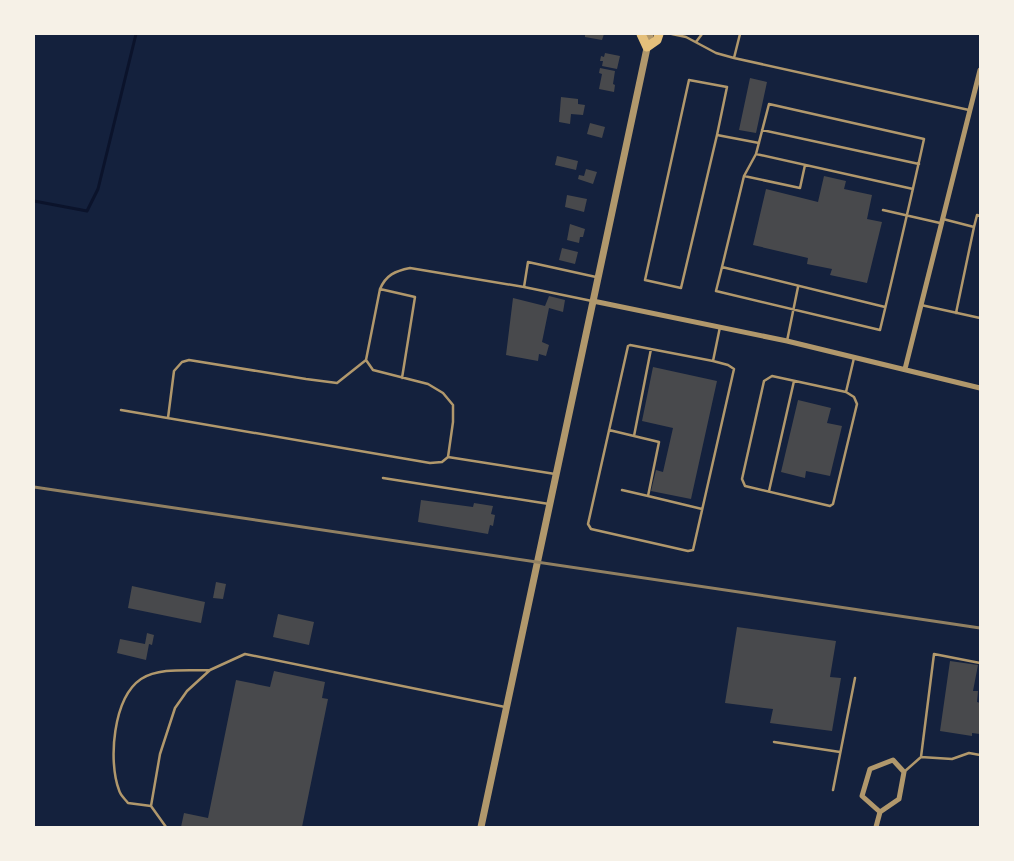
<svg xmlns="http://www.w3.org/2000/svg" width="1014" height="861" font-family="'Varela Round',sans-serif">
	<rect width="100%" height="100%" fill="#14213d"/>
	<g fill="none" stroke-linecap="round" stroke-linejoin="round">
		<path stroke="#0b132b" stroke-width="3" d="M 34,201 L 87,211 L 98,189 L 136,34"/>
	</g>
	<path fill="#48494c" d="M 585,34 L 604,34 L 602,40 L 585,37 Z
		M 605,53 L 620,56 L 617,69 L 602,66 L 603,61 L 600,61 L 601,56 L 604,57 Z
		M 600,68 L 615,71 L 613,84 L 615,85 L 614,92 L 599,89 L 602,74 L 599,73 Z
		M 750,78 L 767,82 L 756,133 L 739,130 Z
		M 561,97 L 578,99 L 578,104 L 585,105 L 583,115 L 571,114 L 570,124 L 559,122 Z
		M 590,123 L 605,127 L 602,138 L 587,134 Z
		M 557,156 L 578,161 L 576,170 L 555,165 Z
		M 586,169 L 597,172 L 593,184 L 578,179 L 579,175 L 584,176 Z
		M 824,176 L 846,181 L 844,189 L 872,195 L 867,219 L 882,222 L 867,283 L 830,275 L 832,269 L 807,264 L 808,258 L 753,245 L 766,189 L 818,202 Z
		M 567,195 L 587,199 L 584,212 L 565,207 Z
		M 570,224 L 585,229 L 583,237 L 580,237 L 579,243 L 567,240 Z
		M 562,248 L 578,252 L 575,264 L 559,260 Z
		M 549,296 L 565,300 L 563,312 L 549,308 L 542,342 L 549,345 L 546,356 L 539,354 L 538,361 L 506,355 L 513,298 L 545,306 Z
		M 653,367 L 717,381 L 691,499 L 651,491 L 656,470 L 663,472 L 673,428 L 642,421 Z
		M 798,400 L 831,408 L 827,423 L 842,426 L 830,476 L 806,471 L 805,478 L 781,472 Z
		M 421,500 L 473,507 L 474,503 L 493,506 L 491,514 L 495,515 L 493,526 L 490,525 L 488,534 L 418,522 Z
		M 216,582 L 226,584 L 223,599 L 213,598 Z
		M 132,586 L 205,602 L 201,623 L 128,608 Z
		M 278,614 L 314,622 L 309,645 L 273,637 Z
		M 737,627 L 836,641 L 830,677 L 841,678 L 832,731 L 770,723 L 773,709 L 725,703 Z
		M 147,633 L 154,635 L 152,645 L 149,644 L 146,660 L 117,653 L 120,639 L 145,644 Z
		M 950,661 L 978,665 L 973,691 L 978,691 L 977,702 L 980,703 L 980,734 L 972,733 L 972,736 L 940,731 Z
		M 274,671 L 325,682 L 322,698 L 328,699 L 302,827 L 181,827 L 184,813 L 208,818 L 236,680 L 270,687 Z"/>
	<g fill="none" stroke-linecap="round" stroke-linejoin="round">
		<path stroke="#b1986c" stroke-width="2.5" d="M 672,34 L 686,37 L 716,53 L 734,58 L 969,110
			M 696,42 L 702,34
			M 734,58 L 740,34
			M 762,130 L 919,164
			M 717,135 L 681,288 L 645,280 L 689,80 L 727,87 L 717,135 L 759,143
			M 756,154 L 913,189
			M 744,176 L 800,188 L 805,165
			M 883,210 L 940,223
			M 943,219 L 974,227 L 977,215 L 980,216
			M 722,267 L 716,291 L 880,330 C 895,267 910,203 924,139 L 769,104 L 756,154 L 744,176 L 722,267 L 885,307
			M 524,287 L 410,268 C 395,271 386,275 380,289 L 366,360 L 373,370 L 428,384 L 443,393 L 453,405 L 453,422 L 448,457 L 555,474
			M 380,289 L 415,297 L 402,378
			M 592,301 L 524,287 L 528,262 L 596,277
			M 921,305 L 980,318
			M 956,313 L 974,227
			M 787,341 L 798,287
			M 713,361 L 630,345 L 628,346 L 588,524 L 591,529 L 688,551 L 693,550 L 734,369 L 728,365 L 713,361 L 720,327
			M 846,392 L 772,376 L 764,381 L 742,479 L 745,486 L 830,506 L 833,504 L 857,404 L 854,397 L 846,392 L 854,358
			M 121,410 L 430,463 L 442,462 L 448,457
			M 168,418 L 174,371 L 182,362 L 189,360 L 306,379 L 337,383 L 366,360
			M 609,430 L 659,442 L 648,496 L 702,509
			M 634,436 L 651,349
			M 383,478 L 549,504
			M 622,490 L 648,496
			M 769,491 L 794,381
			M 774,742 L 840,752
			M 921,757 L 952,759 L 969,753 L 980,755
			M 904,772 L 921,757 L 934,654 L 980,663
			M 833,790 L 855,678
			M 151,806 L 128,803 C 125,799 120,795 119,790 C 108,761 113,698 141,679 C 160,667 189,671 210,670
			M 166,827 L 151,806 L 160,754 L 175,708 L 187,691 L 210,670 L 245,654 L 505,707"/>
		<path stroke="#b1986c" stroke-width="5" d="M 593,301 L 787,341 L 980,388
			M 905,369 L 980,70
			M 876,827 L 880,812 L 899,799 L 904,772 L 893,760 L 870,769 L 862,796 L 880,812"/>
		<path stroke="#b1986c" stroke-width="7" d="M 481,827 L 650,34"/>
		<path stroke="#e5c07b" stroke-width="9" d="M 641,34 L 647,47 L 657,40 L 659,34"/>
		<path stroke="#918062" stroke-width="3" d="M 34,487 L 980,628"/>
	</g>
	<rect width="1014" height="861" fill="none" stroke="#f6f1e7" stroke-width="70"/>
</svg>
